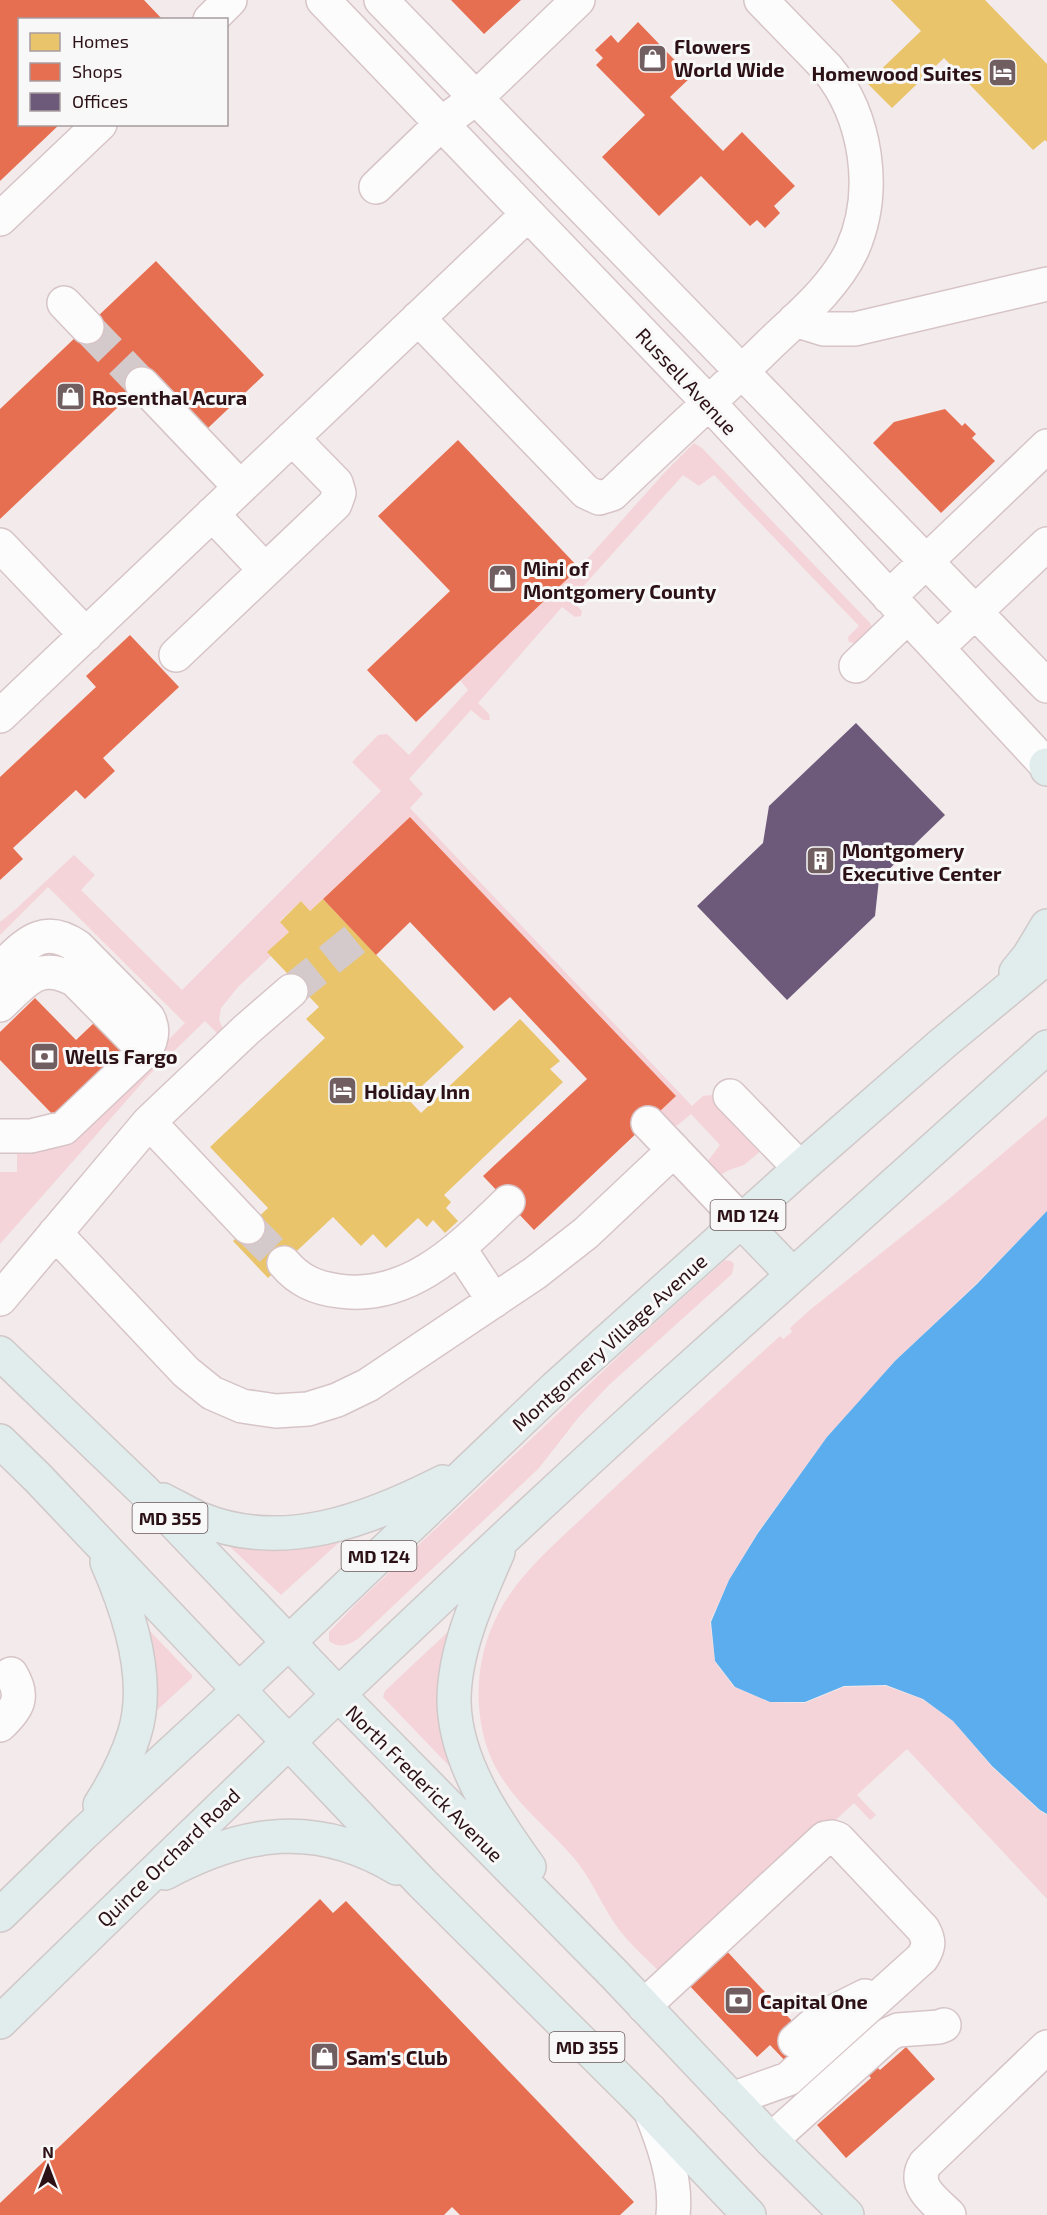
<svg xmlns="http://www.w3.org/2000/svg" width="1047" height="2215" font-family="'Exo 2',sans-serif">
	<rect width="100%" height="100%" fill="#f2eaeb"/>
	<path fill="#f5d4d9" d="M 694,443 L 702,448 L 870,623 L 874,631 L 859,644 L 849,642 L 848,637 L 859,626 L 714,475 L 699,486 L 683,475 L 571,600 L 582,611 L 581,616 L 575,617 L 562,607 L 478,703 L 489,714 L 490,720 L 483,720 L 471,710 L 409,779 L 423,794 L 410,808 L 692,1106 L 703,1096 L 711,1095 L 763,1149 L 744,1165 L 729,1170 L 717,1177 L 707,1162 L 720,1145 L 691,1114 L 678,1125 L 672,1126 L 658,1113 L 675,1096 L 410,817 L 310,911 L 301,901 L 280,921 L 289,932 L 268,952 L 271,956 L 238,987 L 221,1008 L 219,1020 L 224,1031 L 219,1035 L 205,1021 L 149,1075 L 0,1244 L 0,1172 L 17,1172 L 17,1151 L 142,1067 L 185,1023 L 48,887 L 0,935 L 0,922 L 16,909 L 74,855 L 95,875 L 81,890 L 182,990 L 381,791 L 352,762 L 378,735 L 387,734 L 409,755 L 468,690 L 460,680 L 579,568 L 666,471 Z
		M 1047,1116 L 1047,1211 L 977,1283 L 895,1361 L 827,1437 L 758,1532 L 729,1580 L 710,1622 L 715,1662 L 734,1687 L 769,1702 L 805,1703 L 844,1687 L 886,1686 L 922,1699 L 953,1721 L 992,1767 L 1040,1811 L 1047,1815 L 1047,1899 L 907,1749 L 857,1795 L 876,1815 L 870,1820 L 854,1803 L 665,1977 C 648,1960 628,1943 615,1924 C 601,1903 590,1877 574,1858 C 544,1823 506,1797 489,1753 C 472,1707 476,1655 499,1612 C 522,1569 562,1538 596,1505 C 657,1448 718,1392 780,1336 L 783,1339 L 792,1332 L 790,1328 L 811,1309 L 949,1199 Z
		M 725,1260 L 731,1261 L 734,1264 L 732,1274 L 609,1385 L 578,1418 L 539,1468 L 359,1638 C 349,1645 340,1649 329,1641 L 329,1632 L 358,1602 L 634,1342 Z
		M 345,1537 L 281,1595 L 223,1540 Z
		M 452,1628 L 453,1770 L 383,1697 L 385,1691 Z
		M 148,1629 L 192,1675 L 192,1678 L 154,1713 Z"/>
	<path fill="#5badee" d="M 1047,1211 L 1047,1814 L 1040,1810 L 992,1766 L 953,1721 L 923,1699 L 886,1685 L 844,1686 L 805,1702 L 770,1702 L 735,1687 L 715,1661 L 711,1622 L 729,1580 L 758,1533 L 827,1437 L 895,1361 L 977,1284 Z"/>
	<path fill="#e9c46a" d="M 891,0 L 985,0 L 1047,64 L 1047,142 L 1045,140 L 1033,150 L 944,58 L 892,108 L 867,83 L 921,31 Z
		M 323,899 L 464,1047 L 408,1099 L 421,1113 L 520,1019 L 560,1061 L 550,1069 L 563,1082 L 444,1195 L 451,1202 L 446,1208 L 458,1221 L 445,1233 L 433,1220 L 427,1227 L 418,1218 L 386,1248 L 373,1234 L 361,1246 L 333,1217 L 268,1278 L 233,1241 L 268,1208 L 210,1147 L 325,1038 L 306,1019 L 319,1007 L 267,952 L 289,932 L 280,922 L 301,901 L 310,911 Z"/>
	<path fill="#e76f51" d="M 0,0 L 144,0 L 163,20 L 20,20 L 20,124 L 60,124 L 0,181 Z
		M 451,0 L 521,0 L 484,34 Z
		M 638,22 L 691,77 L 670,97 L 723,151 L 742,132 L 795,186 L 774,206 L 780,213 L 765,228 L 757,220 L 750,226 L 701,176 L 659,216 L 602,157 L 645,115 L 596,65 L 603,58 L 595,50 L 611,35 L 618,43 Z
		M 156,261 L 264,375 L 208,428 L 155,372 L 0,519 L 0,409 Z
		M 945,409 L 962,426 L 965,423 L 976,434 L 972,438 L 995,461 L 941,513 L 873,443 L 894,422 Z
		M 458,440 L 579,568 L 416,722 L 367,670 L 450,591 L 378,516 Z
		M 130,635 L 179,687 L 103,758 L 115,771 L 85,799 L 76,790 L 13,848 L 23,859 L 0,880 L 0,777 L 96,687 L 86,676 Z
		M 410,817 L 676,1096 L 534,1230 L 483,1176 L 587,1079 L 510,997 L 494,1011 L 410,922 L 376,955 L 323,899 Z
		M 35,998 L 76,1040 L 95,1022 L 125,1052 L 56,1118 L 0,1060 L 0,1032 Z
		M 320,1899 L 333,1913 L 346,1901 L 634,2202 L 620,2215 L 460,2215 L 452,2207 L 444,2215 L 0,2215 L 0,2203 Z
		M 723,1947 L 792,2021 L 783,2029 L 807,2054 L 792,2068 L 770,2045 L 757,2057 L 686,1982 Z
		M 906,2047 L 935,2079 L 846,2158 L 817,2125 L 871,2078 L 865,2071 L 874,2064 L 880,2070 Z"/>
	<path fill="#6d597a" d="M 856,723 L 945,815 L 879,879 L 875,916 L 787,1000 L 697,906 L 763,843 L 769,806 Z"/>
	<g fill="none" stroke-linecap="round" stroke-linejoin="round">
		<path stroke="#d4cacb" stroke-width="33" stroke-dasharray="33 16" stroke-linecap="butt" d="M 87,327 L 142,384
			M 291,991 L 359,936
			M 248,1227 L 284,1263"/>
		<defs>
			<path id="minor" d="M 323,0 L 709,403 L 1047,766
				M 381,0 L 1047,686
				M 210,20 L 230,0
				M 376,187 L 441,124 L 476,98 L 578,0
				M 0,219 L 100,124
				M 64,303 L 87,327
				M 418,318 L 586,492 L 599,498 L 612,494 C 664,444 717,396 768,346 C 798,317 834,288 852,250 C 878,192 867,117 827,68 L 761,0
				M 795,320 L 824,329 L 855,329 L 1047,284
				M 142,384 L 240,487
				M 212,514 L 265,570
				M 0,545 L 86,635
				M 889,597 L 1047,446
				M 937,648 L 1047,544
				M 176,655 L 335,504 L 339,493 L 336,483 L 292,438
				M 856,666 L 907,617
				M 0,716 L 528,214
				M 0,969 C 25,945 43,922 78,947 L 148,1018 C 154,1029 152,1040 145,1051 L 64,1128 L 31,1136 L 0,1136
				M 0,1005 C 25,982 38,960 75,980 L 145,1051
				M 730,1096 L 800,1168
				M 149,1122 L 248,1227
				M 648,1123 L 741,1221
				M 55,1233 L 186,1372 L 212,1393 L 242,1406 L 276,1411 L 308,1409 L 337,1400 L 368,1385 L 535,1273 L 586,1233 L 674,1150
				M 459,1248 L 494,1301
				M 284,1263 C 299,1281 316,1288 339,1291 C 410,1301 462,1246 508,1202
				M 0,1299 L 149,1122 L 246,1030 L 291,991
				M 0,1725 C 18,1708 25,1697 11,1674
				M 644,2006 L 825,1838 L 832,1837 L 838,1839 L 923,1929 C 930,1941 929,1947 922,1958 L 788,2079 L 732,2099
				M 795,2041 L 821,2018 L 865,1996
				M 650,2110 C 663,2142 677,2180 673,2215
				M 771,2140 L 889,2034 L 898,2030 L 939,2027 L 944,2025
				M 949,2215 C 934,2200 912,2186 925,2164 L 1047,2047"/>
			<path id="major" d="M 1046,765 L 1047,769
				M 1016,972 L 1029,956 L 1047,926
				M 741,1221 L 793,1275
				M 0,1353 L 144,1491 L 338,1694 L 614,1974 L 771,2140 L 847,2215
				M 0,1441 L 38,1478 L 422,1883 L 638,2098 L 749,2215
				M 163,1500 C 175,1506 187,1513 200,1519 C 283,1553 368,1520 443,1482
				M 498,1552 C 478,1598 454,1650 454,1701 C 455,1762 495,1820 529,1867
				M 100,1805 C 114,1783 126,1760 134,1735 C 152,1680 129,1612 107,1562
				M 165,1873 C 245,1830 317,1820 397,1868
				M 0,1915 L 83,1834 L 221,1707 L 555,1388 L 800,1168 L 942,1044 L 1047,957
				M 0,2022 C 216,1811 433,1601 656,1398 C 786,1280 917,1164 1047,1047"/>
		</defs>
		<use href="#minor" stroke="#d7c4c7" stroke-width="36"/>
		<use href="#major" stroke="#d0c8c9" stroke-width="36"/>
		<use href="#minor" stroke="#fdfcfc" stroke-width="33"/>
		<use href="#major" stroke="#e0edec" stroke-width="33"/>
	</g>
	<defs>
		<symbol id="shop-square" viewBox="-11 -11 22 22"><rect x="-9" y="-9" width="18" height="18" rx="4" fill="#715e61" stroke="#f8f8f8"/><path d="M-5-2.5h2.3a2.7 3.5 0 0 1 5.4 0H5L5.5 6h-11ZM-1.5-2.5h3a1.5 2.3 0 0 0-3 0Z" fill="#fff"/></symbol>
		<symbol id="hotel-square" viewBox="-11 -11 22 22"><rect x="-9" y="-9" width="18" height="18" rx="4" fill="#715e61" stroke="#f8f8f8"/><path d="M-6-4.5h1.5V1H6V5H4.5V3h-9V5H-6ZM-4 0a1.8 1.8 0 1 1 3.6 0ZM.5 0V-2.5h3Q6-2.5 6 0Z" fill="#fff"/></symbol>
		<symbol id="building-square" viewBox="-11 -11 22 22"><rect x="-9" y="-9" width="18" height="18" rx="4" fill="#715e61" stroke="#f8f8f8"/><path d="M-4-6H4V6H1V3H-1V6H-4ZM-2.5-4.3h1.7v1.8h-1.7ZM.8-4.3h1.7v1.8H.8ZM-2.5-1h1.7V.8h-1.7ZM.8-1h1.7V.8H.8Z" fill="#fff"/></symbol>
		<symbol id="bank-square" viewBox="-11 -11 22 22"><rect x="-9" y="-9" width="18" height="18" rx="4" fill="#715e61" stroke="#f8f8f8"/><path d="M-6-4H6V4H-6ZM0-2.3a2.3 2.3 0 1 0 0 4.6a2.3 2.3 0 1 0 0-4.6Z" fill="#fff"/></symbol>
	</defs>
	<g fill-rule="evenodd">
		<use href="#shop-square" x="636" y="42" width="33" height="33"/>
		<use href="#hotel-square" x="986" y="56" width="33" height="33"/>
		<use href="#shop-square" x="54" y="380" width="33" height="33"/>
		<use href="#shop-square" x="486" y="562" width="33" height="33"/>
		<use href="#building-square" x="804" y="844" width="33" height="33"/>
		<use href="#bank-square" x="28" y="1040" width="33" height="33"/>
		<use href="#hotel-square" x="326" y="1074" width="33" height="33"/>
		<use href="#bank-square" x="722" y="1984" width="33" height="33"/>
		<use href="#shop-square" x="308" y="2040" width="33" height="33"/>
	</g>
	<g text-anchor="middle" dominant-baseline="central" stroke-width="6" stroke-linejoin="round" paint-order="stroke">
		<g fill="#f8f8f8" stroke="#69575a" stroke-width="1.5">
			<rect x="710.5" y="1200" width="75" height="30" rx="4.5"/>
			<rect x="132.5" y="1503" width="75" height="30" rx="4.5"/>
			<rect x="341.5" y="1541" width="75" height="30" rx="4.5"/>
			<rect x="549.5" y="2032" width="75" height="30" rx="4.5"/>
		</g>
		<g font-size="18" font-weight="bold" fill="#2c1217">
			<text x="748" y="1215">MD 124</text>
			<text x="170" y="1518">MD 355</text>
			<text x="379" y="1556">MD 124</text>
			<text x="587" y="2047">MD 355</text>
		</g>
		<g font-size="20" font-weight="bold" fill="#2c1217" stroke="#f8f8f8" text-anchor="start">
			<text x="674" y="46">Flowers<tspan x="674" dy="23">World Wide</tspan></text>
			<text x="982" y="73" text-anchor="end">Homewood Suites</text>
			<text x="92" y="397">Rosenthal Acura</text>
			<text x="523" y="568">Mini of<tspan x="523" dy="23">Montgomery County</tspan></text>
			<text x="842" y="850">Montgomery<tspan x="842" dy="23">Executive Center</tspan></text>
			<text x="65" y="1056">Wells Fargo</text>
			<text x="364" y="1091">Holiday Inn</text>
			<text x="760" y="2001">Capital One</text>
			<text x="346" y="2057">Sam's Club</text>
		</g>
		<g font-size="20" fill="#2c1217" stroke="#f8f8f8">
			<text transform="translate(687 381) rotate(47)">Russell Avenue</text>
			<text transform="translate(609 1342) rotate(-42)">Montgomery Village Avenue</text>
			<text transform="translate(425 1783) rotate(45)">North Frederick Avenue</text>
			<text transform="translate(168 1857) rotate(-44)">Quince Orchard Road</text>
		</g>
	</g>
	<rect x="18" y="18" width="210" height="108" fill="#f8f8f8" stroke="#a69c9e" stroke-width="1.5"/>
	<rect x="30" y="33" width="30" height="18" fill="#e9c46a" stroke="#a69c9e" stroke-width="1.5"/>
	<text x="72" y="48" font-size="18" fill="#2c1217">Homes</text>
	<rect x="30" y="63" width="30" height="18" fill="#e76f51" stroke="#a69c9e" stroke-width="1.5"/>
	<text x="72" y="78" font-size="18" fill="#2c1217">Shops</text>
	<rect x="30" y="93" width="30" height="18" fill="#6d597a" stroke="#a69c9e" stroke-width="1.5"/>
	<text x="72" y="108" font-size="18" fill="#2c1217">Offices</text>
	<g transform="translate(48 2167)" stroke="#f8f8f8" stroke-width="4.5" paint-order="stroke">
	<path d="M0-4.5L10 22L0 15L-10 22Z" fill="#2c1217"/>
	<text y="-9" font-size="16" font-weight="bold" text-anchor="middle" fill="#2c1217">N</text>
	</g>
</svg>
